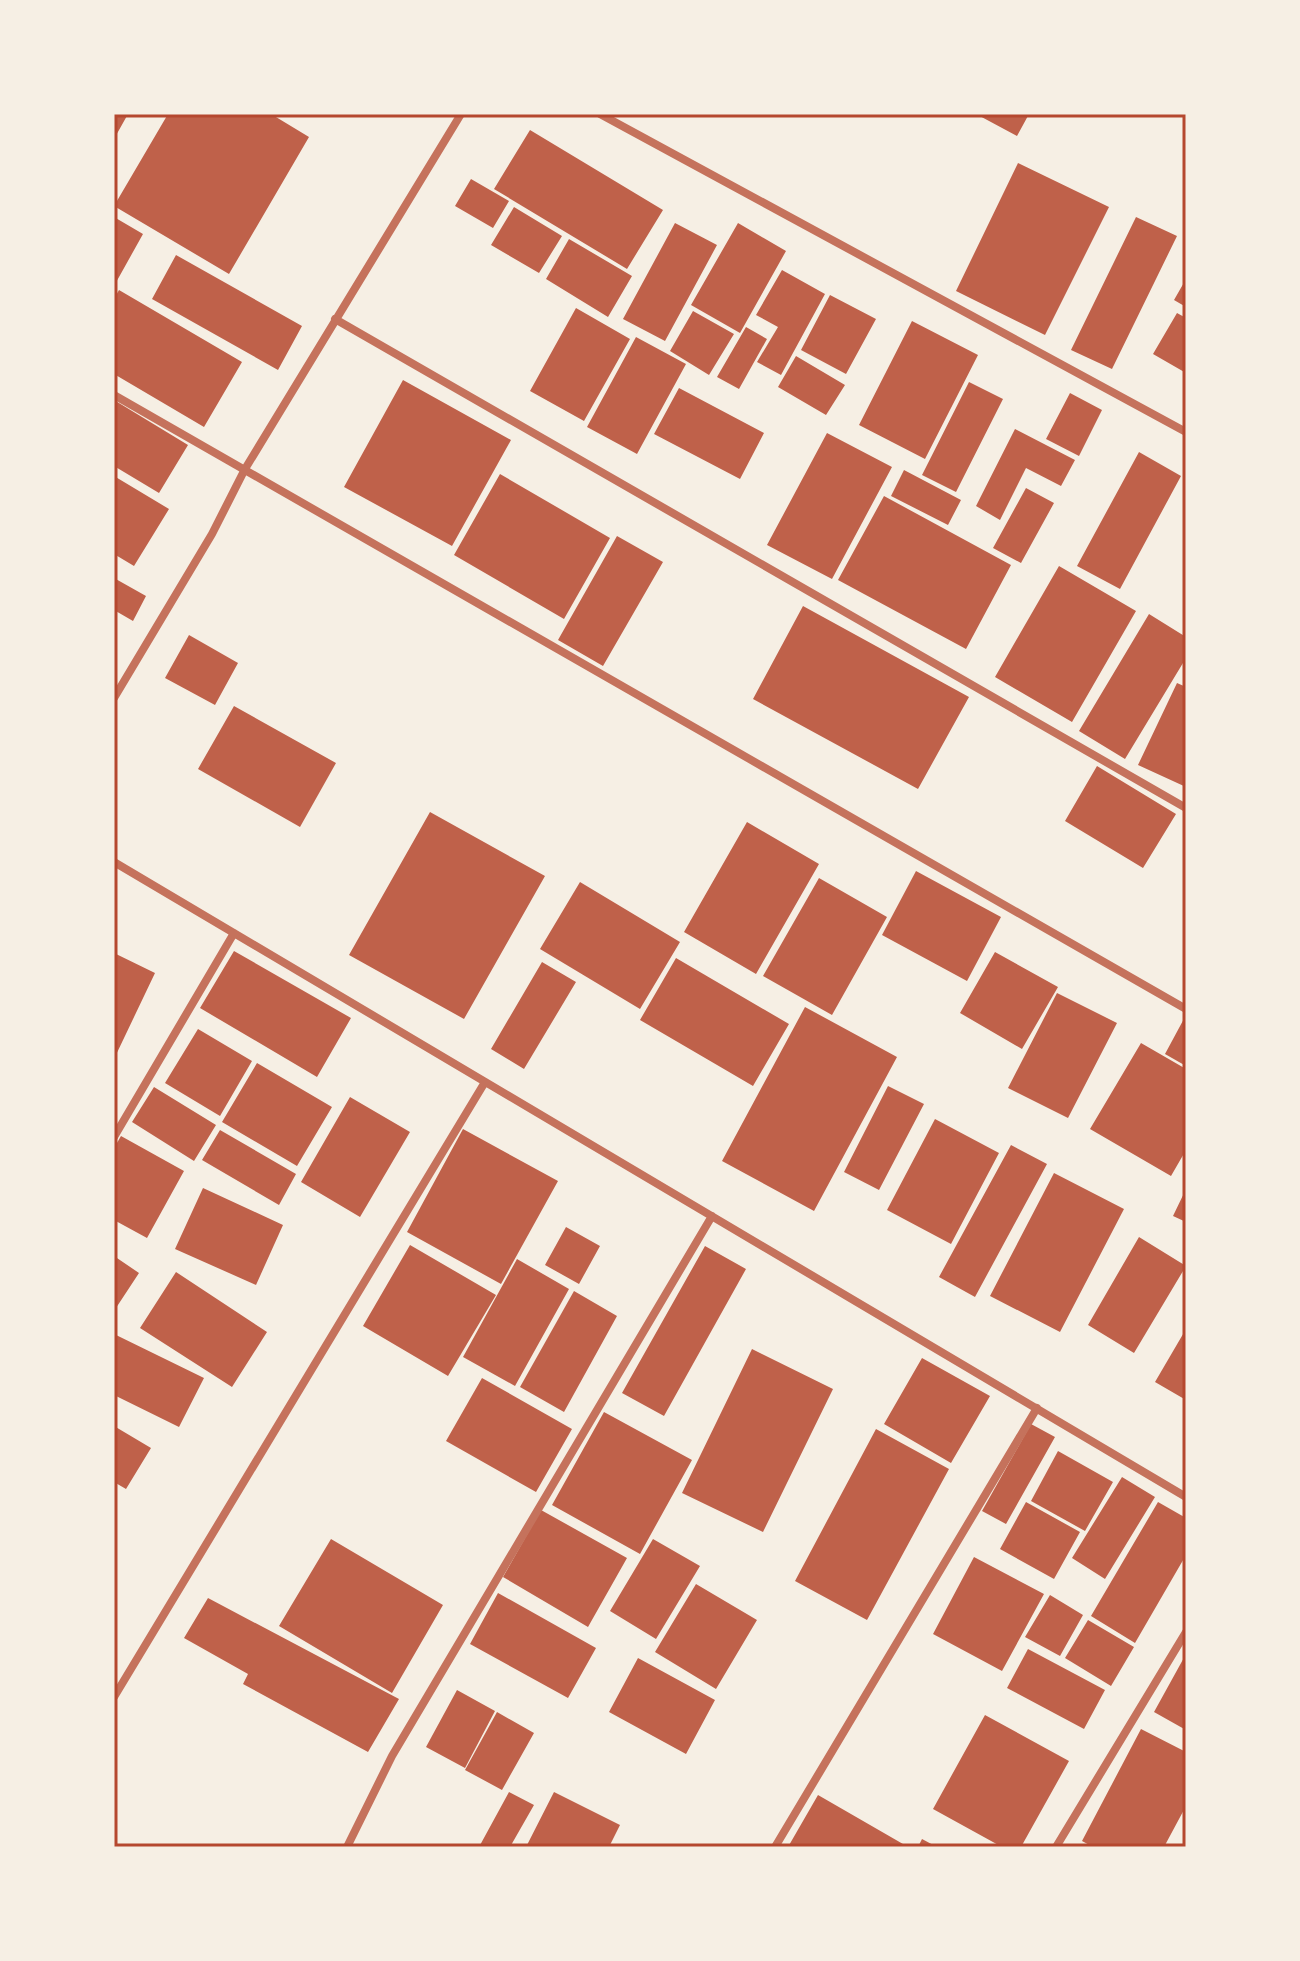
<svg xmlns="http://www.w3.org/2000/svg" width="1300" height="1961" font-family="Figtree,sans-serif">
	<rect width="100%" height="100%" fill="#f6efe4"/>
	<path fill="#bf614a" d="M 114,114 L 128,114 L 114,139 Z
		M 168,114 L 271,114 L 309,137 L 229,274 L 114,206 Z
		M 976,114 L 1029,114 L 1017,136 Z
		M 530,130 L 663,210 L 627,269 L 494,189 Z
		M 1018,163 L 1109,207 L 1045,335 L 956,291 Z
		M 471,179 L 509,201 L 493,228 L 455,206 Z
		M 514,207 L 562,236 L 539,273 L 491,245 Z
		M 114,217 L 143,234 L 114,286 Z
		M 1136,217 L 1177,236 L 1112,369 L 1071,350 Z
		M 675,223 L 717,245 L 665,341 L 623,319 Z
		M 738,223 L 786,251 L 740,333 L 691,305 Z
		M 569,239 L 632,276 L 608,317 L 546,279 Z
		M 176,255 L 302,326 L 278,370 L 152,299 Z
		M 782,270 L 825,294 L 781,375 L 757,362 L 778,327 L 756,315 Z
		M 1186,279 L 1186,307 L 1174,300 Z
		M 119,290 L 242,362 L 204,427 L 114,374 L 114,299 Z
		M 830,295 L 876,319 L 846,374 L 801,350 Z
		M 576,308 L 630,339 L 584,421 L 530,391 Z
		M 693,311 L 734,334 L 709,375 L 670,351 Z
		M 1177,313 L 1186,318 L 1186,373 L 1153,354 Z
		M 912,321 L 978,355 L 925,459 L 859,425 Z
		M 746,327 L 767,339 L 739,389 L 717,377 Z
		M 636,337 L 686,364 L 637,454 L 587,427 Z
		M 796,356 L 845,385 L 826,415 L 778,387 Z
		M 403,380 L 511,440 L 452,546 L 344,487 Z
		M 969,382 L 1003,399 L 956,492 L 922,475 Z
		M 679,388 L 764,433 L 740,479 L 654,434 Z
		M 1070,393 L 1102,410 L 1079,456 L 1046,439 Z
		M 114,400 L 188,445 L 159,493 L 114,466 Z
		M 1015,429 L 1075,460 L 1061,486 L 1026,468 L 1000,520 L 976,506 Z
		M 827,433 L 892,467 L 832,579 L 767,545 Z
		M 1139,452 L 1181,476 L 1120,589 L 1077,566 Z
		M 904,470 L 961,500 L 948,525 L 891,496 Z
		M 500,474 L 610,538 L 564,619 L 454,555 Z
		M 114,476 L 169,509 L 134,566 L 114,554 Z
		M 1026,488 L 1054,503 L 1021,563 L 993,548 Z
		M 884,496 L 1011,565 L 966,649 L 838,580 Z
		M 617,536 L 663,562 L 603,666 L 558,640 Z
		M 1059,566 L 1136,611 L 1072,722 L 995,677 Z
		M 114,578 L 146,596 L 133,621 L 114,610 Z
		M 803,606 L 969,697 L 918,789 L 753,699 Z
		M 1149,614 L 1186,637 L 1186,658 L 1125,759 L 1079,731 Z
		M 189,635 L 238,663 L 215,705 L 165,678 Z
		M 1177,683 L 1186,687 L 1186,787 L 1138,765 Z
		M 234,706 L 336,763 L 300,827 L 198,769 Z
		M 1097,766 L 1176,814 L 1143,868 L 1065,821 Z
		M 430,812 L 545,876 L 464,1019 L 349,955 Z
		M 747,822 L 819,864 L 756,974 L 684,932 Z
		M 916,871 L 1001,917 L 967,981 L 882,935 Z
		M 819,878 L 887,917 L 832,1015 L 763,976 Z
		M 580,882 L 680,942 L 640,1009 L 540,949 Z
		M 234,951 L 351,1018 L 317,1077 L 200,1008 Z
		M 995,952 L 1058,987 L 1022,1049 L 960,1013 Z
		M 114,953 L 155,973 L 114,1059 Z
		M 676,958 L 789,1024 L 753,1086 L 640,1020 Z
		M 542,962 L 576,982 L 524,1069 L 491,1049 Z
		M 1057,993 L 1117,1023 L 1068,1118 L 1008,1088 Z
		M 805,1007 L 897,1057 L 814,1211 L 722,1161 Z
		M 1186,1015 L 1186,1066 L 1165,1054 Z
		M 198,1029 L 252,1061 L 220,1116 L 165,1083 Z
		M 1141,1043 L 1186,1069 L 1186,1150 L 1171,1176 L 1090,1129 Z
		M 257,1063 L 332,1107 L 297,1166 L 222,1122 Z
		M 888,1086 L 924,1104 L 879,1190 L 844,1172 Z
		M 154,1087 L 216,1125 L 194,1161 L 132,1122 Z
		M 350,1097 L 410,1132 L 360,1217 L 301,1182 Z
		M 935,1119 L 999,1153 L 951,1244 L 887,1210 Z
		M 463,1129 L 558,1181 L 501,1284 L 407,1232 Z
		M 220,1130 L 296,1174 L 279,1205 L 202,1160 Z
		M 121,1136 L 184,1171 L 147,1238 L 114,1220 L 114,1148 Z
		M 1011,1145 L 1047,1164 L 975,1297 L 939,1277 Z
		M 1054,1173 L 1124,1209 L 1060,1332 L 990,1296 Z
		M 203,1188 L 283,1225 L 256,1285 L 175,1249 Z
		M 1186,1189 L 1186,1222 L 1173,1216 Z
		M 566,1227 L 600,1246 L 579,1284 L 545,1265 Z
		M 1139,1237 L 1186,1266 L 1134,1353 L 1088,1325 Z
		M 410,1245 L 496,1295 L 448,1376 L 363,1326 Z
		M 705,1246 L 746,1269 L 664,1416 L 622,1393 Z
		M 114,1256 L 139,1273 L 114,1311 Z
		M 517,1259 L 569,1289 L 515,1386 L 463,1357 Z
		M 176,1272 L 267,1332 L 232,1387 L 140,1328 Z
		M 574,1291 L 617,1316 L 564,1412 L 520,1387 Z
		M 1186,1329 L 1186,1400 L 1155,1382 Z
		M 114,1334 L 204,1378 L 179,1427 L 114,1395 Z
		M 752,1349 L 833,1389 L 763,1532 L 682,1493 Z
		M 922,1358 L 990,1396 L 951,1463 L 884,1424 Z
		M 482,1378 L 572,1429 L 536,1492 L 446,1441 Z
		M 604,1412 L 692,1460 L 640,1554 L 552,1505 Z
		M 1031,1424 L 1055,1437 L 1006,1524 L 982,1511 Z
		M 114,1426 L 151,1448 L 126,1489 L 114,1482 Z
		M 876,1429 L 949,1469 L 867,1620 L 795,1581 Z
		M 1058,1451 L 1113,1482 L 1085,1531 L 1031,1501 Z
		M 1122,1477 L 1155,1497 L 1105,1579 L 1072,1558 Z
		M 1026,1502 L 1080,1532 L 1054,1579 L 1000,1549 Z
		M 1158,1502 L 1186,1518 L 1186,1555 L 1135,1643 L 1091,1616 Z
		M 541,1510 L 627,1558 L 588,1627 L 503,1577 Z
		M 331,1539 L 443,1605 L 392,1693 L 279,1626 Z
		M 653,1539 L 700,1566 L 656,1639 L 610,1611 Z
		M 974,1557 L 1044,1594 L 1002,1671 L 933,1634 Z
		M 696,1584 L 757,1620 L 716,1689 L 655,1652 Z
		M 498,1593 L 596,1648 L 568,1698 L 470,1644 Z
		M 1050,1595 L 1083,1615 L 1060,1656 L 1025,1637 Z
		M 208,1598 L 399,1699 L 368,1752 L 243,1684 L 248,1674 L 184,1638 Z
		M 1088,1620 L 1134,1647 L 1111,1686 L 1065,1658 Z
		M 1028,1649 L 1105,1690 L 1084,1729 L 1007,1688 Z
		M 1186,1654 L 1186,1730 L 1154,1712 Z
		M 638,1658 L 715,1700 L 686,1754 L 609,1712 Z
		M 457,1690 L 495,1711 L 465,1768 L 426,1747 Z
		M 497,1712 L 534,1733 L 502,1790 L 465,1770 Z
		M 985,1715 L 1069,1761 L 1021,1847 L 1002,1847 L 933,1809 Z
		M 1141,1729 L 1186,1752 L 1186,1806 L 1164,1847 L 1093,1847 L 1082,1841 Z
		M 509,1792 L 534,1805 L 510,1847 L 479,1847 Z
		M 554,1792 L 620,1825 L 609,1847 L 526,1847 Z
		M 818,1795 L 903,1844 L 902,1847 L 788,1847 Z
		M 922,1839 L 937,1847 L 918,1847 Z"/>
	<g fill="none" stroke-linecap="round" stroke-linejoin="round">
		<path stroke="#c5725c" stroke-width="8" d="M 600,114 L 1186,432
			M 335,319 L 1186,808
			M 114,395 L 1186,1009
			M 114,698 L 212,534 L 245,469 L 461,114
			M 114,862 L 1186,1497
			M 114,1137 L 234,933
			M 114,1697 L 485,1082
			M 347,1847 L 392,1756 L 712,1216
			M 775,1847 L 1037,1408
			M 1056,1847 L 1186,1632"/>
	</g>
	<rect width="1300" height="1961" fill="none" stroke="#f6efe4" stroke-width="232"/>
	<rect x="116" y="116" width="1068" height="1729" fill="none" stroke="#b5482f" stroke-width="3"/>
</svg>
